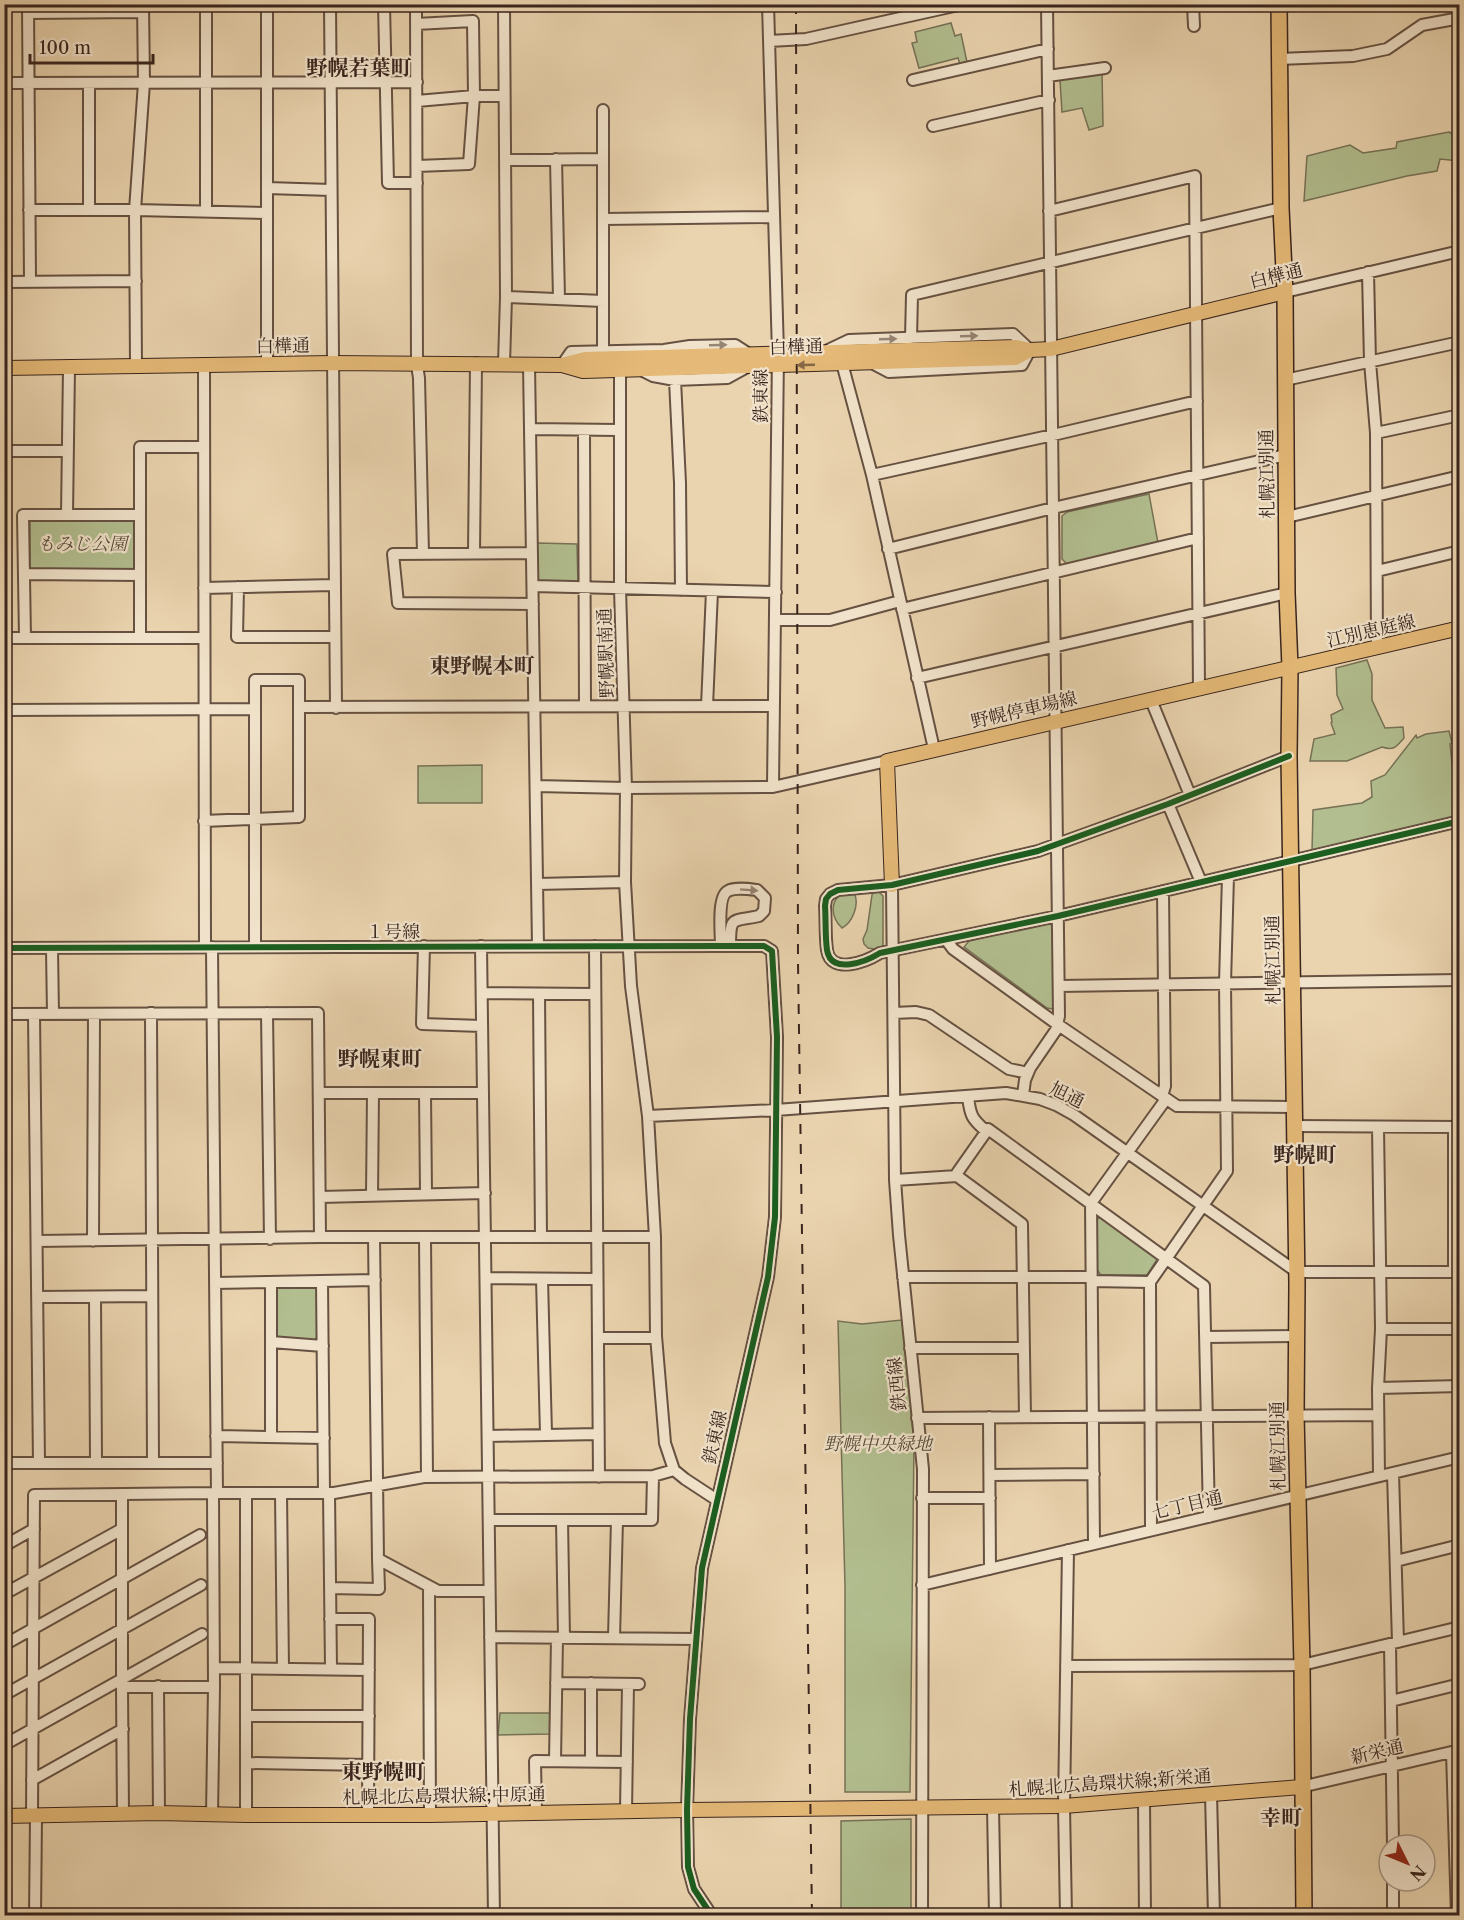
<svg xmlns="http://www.w3.org/2000/svg" width="1464" height="1920" font-family="'Libre Caslon Text','Noto Serif JP',serif">
	<rect width="100%" height="100%" fill="#ead4af"/>
	<filter id="stains"><feTurbulence type="fractalNoise" baseFrequency=".00333" numOctaves="4"/><feColorMatrix values="0 0 0 0 .2 0 0 0 0 .09 0 0 0 0 .02 0 0 0 .5 -.17"/></filter>
	<radialGradient id="worn" r=".72"><stop offset=".6" stop-color="#630" stop-opacity="0"/><stop offset="1" stop-color="#630" stop-opacity=".3"/></radialGradient>
	<path fill="#b2be8f" stroke="#767256" stroke-width="1.5" d="M 951,23 L 955,36 L 961,34 L 967,62 L 960,64 L 958,58 L 919,68 L 912,43 L 917,42 L 915,32 Z
		M 1102,70 L 1103,126 L 1089,130 L 1082,108 L 1062,112 L 1060,80 Z
		M 1449,132 L 1459,138 L 1459,161 L 1440,159 L 1437,171 L 1407,176 L 1304,201 L 1307,156 L 1350,145 L 1363,153 L 1396,148 L 1397,142 Z
		M 1149,494 L 1158,543 L 1067,564 L 1062,559 L 1062,516 L 1067,512 Z
		M 30,519 L 135,519 L 135,569 L 30,570 Z
		M 537,543 L 577,544 L 578,584 L 538,581 Z
		M 1367,660 L 1372,674 L 1372,700 L 1385,728 L 1403,727 L 1404,738 C 1396,747 1394,751 1382,747 L 1347,761 L 1310,761 L 1314,739 L 1335,734 L 1331,723 L 1332,722 L 1331,715 L 1343,709 L 1337,695 L 1336,668 Z
		M 1449,731 L 1452,743 L 1450,744 L 1453,773 L 1459,772 L 1459,817 L 1359,839 L 1312,851 L 1313,810 L 1362,803 L 1372,797 L 1371,781 L 1385,775 L 1416,735 L 1417,738 L 1426,734 Z
		M 482,765 L 482,803 L 418,803 L 418,766 Z
		M 879,892 L 883,896 L 883,945 L 880,950 L 868,948 L 864,944 L 863,939 L 867,930 L 872,895 L 873,893 Z
		M 847,893 L 855,895 C 859,906 852,923 842,928 C 830,918 829,896 847,893 Z
		M 1047,922 L 1054,927 L 1053,1009 L 1047,1008 L 964,947 L 969,941 Z
		M 1103,1217 L 1158,1258 L 1147,1275 L 1101,1275 L 1097,1270 L 1096,1219 Z
		M 276,1287 L 317,1288 L 317,1340 L 274,1339 Z
		M 902,1320 L 914,1441 L 910,1792 L 845,1792 L 845,1586 L 838,1321 L 862,1324 Z
		M 500,1713 L 550,1713 L 550,1734 L 498,1735 Z
		M 911,1819 L 911,1915 L 841,1915 L 841,1821 Z"/>
	<g fill="none" stroke-linecap="round" stroke-linejoin="round">
		<defs>
			<path id="minor" d="M 28,4 L 30,281
				M 206,4 L 206,211
				M 330,4 L 336,708
				M 384,4 L 388,183 L 417,183
				M 416,4 L 417,365 L 419,378 L 423,554
				M 768,4 L 778,353 L 773,787
				M 1193,4 L 1194,26
				M 28,13 L 143,12
				M 416,24 L 473,21 L 474,96 L 469,164 L 417,166
				M 769,41 L 806,39 L 963,4
				M 1279,59 L 1353,56 L 1387,49 L 1422,25 L 1460,18
				M 1048,76 L 1105,68
				M 913,80 L 1048,49
				M 4,83 L 417,82
				M 417,101 L 474,96 L 504,96
				M 603,110 L 603,350
				M 933,126 L 1049,100
				M 556,159 L 559,299
				M 505,160 L 603,159
				M 267,188 L 331,190
				M 29,210 L 135,210 L 267,213
				M 89,210 L 89,83
				M 1049,211 L 1195,176 L 1199,689
				M 603,219 L 774,217
				M 1368,272 L 1370,362 L 1376,433 L 1377,648
				M 4,282 L 136,281
				M 1285,292 L 1460,251
				M 506,297 L 603,301
				M 911,338 L 912,295 L 1281,208
				M 828,350 L 849,340 L 1013,334 L 1030,350 L 1022,365 L 889,372 L 872,363
				M 842,363 L 872,475 L 934,749
				M 267,364 L 267,4
				M 504,364 L 506,297 L 504,4
				M 529,364 L 538,946
				M 204,365 L 205,947
				M 562,365 L 571,352 L 664,350 L 690,346 L 735,345 L 749,354
				M 620,365 L 620,589 L 626,788 L 625,882 L 631,986 L 648,1116 L 655,1237 L 656,1336 L 665,1443 L 674,1470 L 685,1479 L 717,1500
				M 136,366 L 135,210 L 144,83 L 143,4
				M 641,370 L 653,376 L 675,380 L 727,378 L 747,367
				M 675,380 L 680,483 L 681,590
				M 1285,380 L 1460,342
				M 530,429 L 619,430
				M 584,430 L 585,706
				M 1376,433 L 1460,415
				M 4,451 L 68,451
				M 872,475 L 1053,435 L 1197,401
				M 67,515 L 69,367
				M 1287,517 L 1460,476
				M 888,549 L 1053,508 L 1286,455
				M 474,553 L 476,363
				M 532,553 L 393,554 L 398,603 L 533,604
				M 1377,571 L 1460,551
				M 24,574 L 140,575
				M 533,586 L 776,592
				M 238,587 L 237,637 L 335,637
				M 204,588 L 334,585
				M 902,609 L 1198,538
				M 775,620 L 830,620 L 900,601
				M 4,638 L 204,638
				M 25,638 L 23,515 L 140,515
				M 140,638 L 140,447 L 204,447
				M 917,678 L 1287,593
				M 1151,700 L 1190,795
				M 707,706 L 712,591
				M 300,707 L 774,706
				M 4,710 L 255,709
				M 1289,756 L 1168,804 L 1038,851 L 892,885 L 838,890 L 830,894 L 826,899 L 825,906 C 826,920 825,936 827,950 C 831,976 867,961 880,953 L 1058,916 L 1460,821
				M 536,786 L 626,788 L 773,787 L 887,761
				M 1168,804 L 1201,882
				M 204,821 L 299,817 L 299,680 L 255,680 L 255,947
				M 537,884 L 625,882
				M 892,885 L 895,1180 L 899,1235 L 923,1469 L 922,1916
				M 947,941 L 953,949 L 1057,1024 L 1177,1106 L 1294,1107
				M 424,946 L 422,1024 L 482,1026
				M 481,946 L 494,1916
				M 595,946 L 599,1477
				M 721,946 C 721,934 717,896 728,891 C 735,887 749,889 757,890 L 765,898 L 764,911 L 759,916 C 732,922 730,915 730,946
				M 4,948 L 721,946 L 764,946 L 772,951 L 777,1037 L 775,1217 L 768,1277 L 702,1568 L 690,1719 L 687,1810 L 688,1867 L 694,1889 L 712,1916
				M 52,949 L 53,1014
				M 1059,986 L 1460,980
				M 482,993 L 595,994
				M 539,994 L 541,1237
				M 151,1013 L 153,1463
				M 267,1013 L 270,1239
				M 894,1013 L 916,1012 L 929,1015 L 1009,1069 L 1028,1073
				M 4,1014 L 318,1013 L 320,1237
				M 34,1014 L 39,1463
				M 319,1093 L 483,1093
				M 425,1093 L 426,1194
				M 1023,1095 L 1025,1080 L 1030,1068 L 1056,1030 L 1059,1016 L 1047,4
				M 968,1096 C 970,1116 972,1119 987,1132
				M 1162,1096 L 1165,1086 L 1163,891
				M 648,1116 L 776,1110 L 1006,1093 L 1040,1099 L 1056,1105 L 1074,1115 L 1297,1272 L 1460,1272
				M 1294,1126 L 1460,1127
				M 1378,1127 L 1381,1329 L 1378,1388 L 1379,1476
				M 955,1176 L 988,1129 L 1204,1286 L 1209,1517
				M 895,1180 L 957,1176 L 1022,1224 L 1025,1417
				M 372,1196 L 373,1093
				M 320,1197 L 485,1193
				M 374,1237 L 378,1559 L 438,1591 L 489,1591
				M 425,1237 L 427,1477
				M 37,1241 L 320,1237 L 655,1237
				M 93,1241 L 94,1014
				M 1454,1272 L 1454,1127
				M 903,1277 L 1092,1277
				M 486,1278 L 597,1279
				M 542,1279 L 546,1434
				M 322,1281 L 324,1493
				M 1092,1281 L 1150,1282
				M 271,1282 L 271,1436
				M 215,1283 L 375,1280
				M 37,1297 L 152,1296
				M 95,1297 L 96,1463
				M 1381,1329 L 1460,1329
				M 1206,1337 L 1297,1336
				M 598,1338 L 656,1338
				M 271,1342 L 323,1346
				M 910,1348 L 1024,1348
				M 1378,1388 L 1460,1386
				M 989,1417 L 990,1569
				M 917,1418 L 1378,1415
				M 216,1436 L 324,1438
				M 488,1436 L 598,1434
				M 4,1463 L 217,1463
				M 1393,1473 L 1398,1642
				M 990,1475 L 1094,1474
				M 217,1493 L 334,1493 L 424,1477 L 653,1476 L 674,1470
				M 281,1493 L 283,1669
				M 329,1493 L 331,1668
				M 122,1495 L 122,1679 L 202,1634
				M 922,1498 L 990,1498
				M 489,1520 L 652,1520 L 653,1476
				M 562,1520 L 564,1638
				M 1151,1530 L 1150,1282 L 1227,1171 L 1225,983 L 1228,876
				M 1094,1544 L 1091,1203 L 1166,1099
				M 4,1546 L 34,1529
				M 1396,1561 L 1460,1545
				M 922,1585 L 1460,1457
				M 429,1587 L 430,1815
				M 330,1588 L 379,1589 L 378,1559
				M 4,1594 L 122,1529
				M 330,1619 L 369,1619 L 368,1814
				M 490,1637 L 696,1639
				M 614,1638 L 617,1520
				M 1390,1644 L 1393,1845
				M 4,1645 L 200,1535
				M 1066,1666 L 1302,1665 L 1460,1627
				M 214,1668 L 369,1670
				M 556,1683 L 639,1684
				M 591,1683 L 591,1761
				M 158,1686 L 159,1813
				M 4,1695 L 201,1585
				M 1391,1701 L 1460,1684
				M 247,1716 L 369,1716
				M 4,1745 L 122,1679 L 122,1686
				M 1452,1752 L 1457,1916
				M 555,1761 L 557,1638
				M 247,1763 L 369,1765
				M 32,1780 L 123,1729
				M 1301,1787 L 1460,1750
				M 1211,1794 L 1214,1916
				M 1144,1800 L 1145,1916
				M 993,1807 L 995,1916
				M 626,1811 L 628,1684
				M 536,1813 L 535,1761 L 627,1762
				M 123,1814 L 122,1687 L 214,1687
				M 212,1815 L 214,1687 L 213,1493 L 217,1493 L 212,947
				M 246,1815 L 246,1493
				M 32,1816 L 34,1495 L 213,1493
				M 1393,1881 L 1393,1916
				M 35,1916 L 36,1816
				M 1066,1916 L 1064,1806 L 1068,1550"/>
			<path id="major" d="M 562,365 L 583,371 L 1015,358 L 1030,350
				M 4,368 L 332,363 L 562,365 L 585,359 L 1016,347 L 1030,350 L 1051,349 L 1285,292
				M 892,885 L 887,761 L 1460,628
				M 4,1816 L 159,1813 L 246,1815 L 430,1815 L 687,1810 L 1064,1806 L 1301,1787"/>
			<path id="highway" d="M 1279,4 L 1281,208 L 1285,292 L 1287,593 L 1290,667 L 1289,756 L 1297,1284 L 1296,1415 L 1302,1665 L 1304,1916"/>
		</defs>
		<use href="#minor" stroke="#665142" stroke-width="14"/>
		<use href="#major" stroke="#3a251e" stroke-width="16"/>
		<use href="#highway" stroke="#3a251e" stroke-width="18"/>
		<use href="#minor" stroke="#f1e3cb" stroke-width="10"/>
		<use href="#major" stroke="#e5ba78" stroke-width="14"/>
		<use href="#highway" stroke="#e5ba78" stroke-width="15"/>
		<path stroke="#3a251e" stroke-width="2" stroke-dasharray="10 10" stroke-linecap="butt" d="M 796,4 L 798,962 L 812,1916"/>
		<defs>
			<path id="cycleway" d="M 1289,756 L 1168,804 L 1038,851 L 892,885 L 838,890 L 830,894 L 826,899 L 825,906 C 826,920 825,936 827,950 C 831,976 867,961 880,953 L 1058,916 L 1460,821
				M 4,948 L 721,946 L 764,946 L 772,951 L 777,1037 L 775,1217 L 768,1277 L 702,1568 L 690,1719 L 687,1810 L 688,1867 L 694,1889 L 712,1916"/>
		</defs>
		<use href="#cycleway" stroke="#f1e3cb" stroke-width="10"/>
		<use href="#cycleway" stroke="#1b5e20" stroke-width="6"/>
	</g>
	<defs><path id="oneway-solid" d="M-6-.8H1V-3.2L6.5 0L1 3.2V.8H-6Z" transform="scale(1.5)"/></defs>
	<g fill="#968474">
		<use href="#oneway-solid" transform="translate(969 336) rotate(-2)"/>
		<use href="#oneway-solid" transform="translate(888 339) rotate(-2)"/>
		<use href="#oneway-solid" transform="translate(718 345) rotate(-2)"/>
		<use href="#oneway-solid" transform="translate(749 890) rotate(4)"/>
	</g>
	<use fill="#876846" href="#oneway-solid" transform="translate(806 365) rotate(178)"/>
	<g text-anchor="middle" dominant-baseline="central" stroke-width="4.5" stroke-linejoin="round" paint-order="stroke">
		<g font-size="18" fill="#3a251e" stroke="#f1e3cb">
			<text transform="translate(1276 276) rotate(-14)">白樺通</text>
			<text transform="translate(283 346) rotate(-1)">白樺通</text>
			<text transform="translate(796 347) rotate(-2)">白樺通</text>
			<text transform="translate(761 396) rotate(-90)">鉄東線</text>
			<text transform="translate(1267 474) rotate(-91)">札幌江別通</text>
			<text transform="translate(1371 631) rotate(-13)">江別恵庭線</text>
			<text transform="translate(606 653) rotate(-92)">野幌駅南通</text>
			<text transform="translate(1024 710) rotate(-13)">野幌停車場線</text>
			<text x="393" y="932">１号線</text>
			<text transform="translate(1273 960) rotate(-91)">札幌江別通</text>
			<text transform="translate(1067 1095) rotate(26)">旭通</text>
			<text transform="translate(897 1384) rotate(-96)">鉄西線</text>
			<text transform="translate(715 1437) rotate(-77)">鉄東線</text>
			<text transform="translate(1278 1446) rotate(-91)">札幌江別通</text>
			<text transform="translate(1187 1505) rotate(-13)">七丁目通</text>
			<text transform="translate(1377 1752) rotate(-13)">新栄通</text>
			<text transform="translate(1110 1783) rotate(-4)">札幌北広島環状線;新栄通</text>
			<text transform="translate(444 1796) rotate(-1)">札幌北広島環状線;中原通</text>
		</g>
		<g font-size="18" font-style="italic" fill="#584b3a" stroke="#f1e3cb">
			<text x="82" y="544">もみじ公園</text>
			<text x="878" y="1444">野幌中央緑地</text>
		</g>
		<g font-size="21" font-weight="bold" fill="#3a251e" stroke="#f1e3cb">
			<text x="359" y="67">野幌若葉町</text>
			<text x="482" y="665">東野幌本町</text>
			<text x="380" y="1058">野幌東町</text>
			<text x="1305" y="1154">野幌町</text>
			<text x="383" y="1771">東野幌町</text>
			<text x="1281" y="1817">幸町</text>
		</g>
	</g>
	<rect width="1464" height="1920" fill="none" stroke="#ead4af" stroke-width="24"/>
	<rect x="6" y="6" width="1452" height="1908" fill="none" stroke="#3a251e" stroke-width="3"/>
	<rect x="12" y="12" width="1440" height="1896" fill="none" stroke="#3a251e" stroke-width="1.5"/>
	<g transform="translate(1407 1863) rotate(133)"><circle r="28" fill="#f1e3cb" stroke="#a89786" stroke-width="1.5"/>
	<path d="M0-4.5L10 22L0 15L-10 22Z" fill="#8f2418"/>
	<text y="-9" font-size="16" font-weight="bold" text-anchor="middle" fill="#3a251e">N</text>
	</g>
	<path d="M30 54v9h123v-9" fill="none" stroke="#3a251e" stroke-width="3"/>
	<text x="39" y="54" font-size="18" fill="#3a251e" stroke="#f1e3cb" stroke-width="4.5" paint-order="stroke">100 m</text>
	<rect width="100%" height="100%" filter="url(#stains)"/>
	<rect width="100%" height="100%" fill="url(#worn)"/>
</svg>
